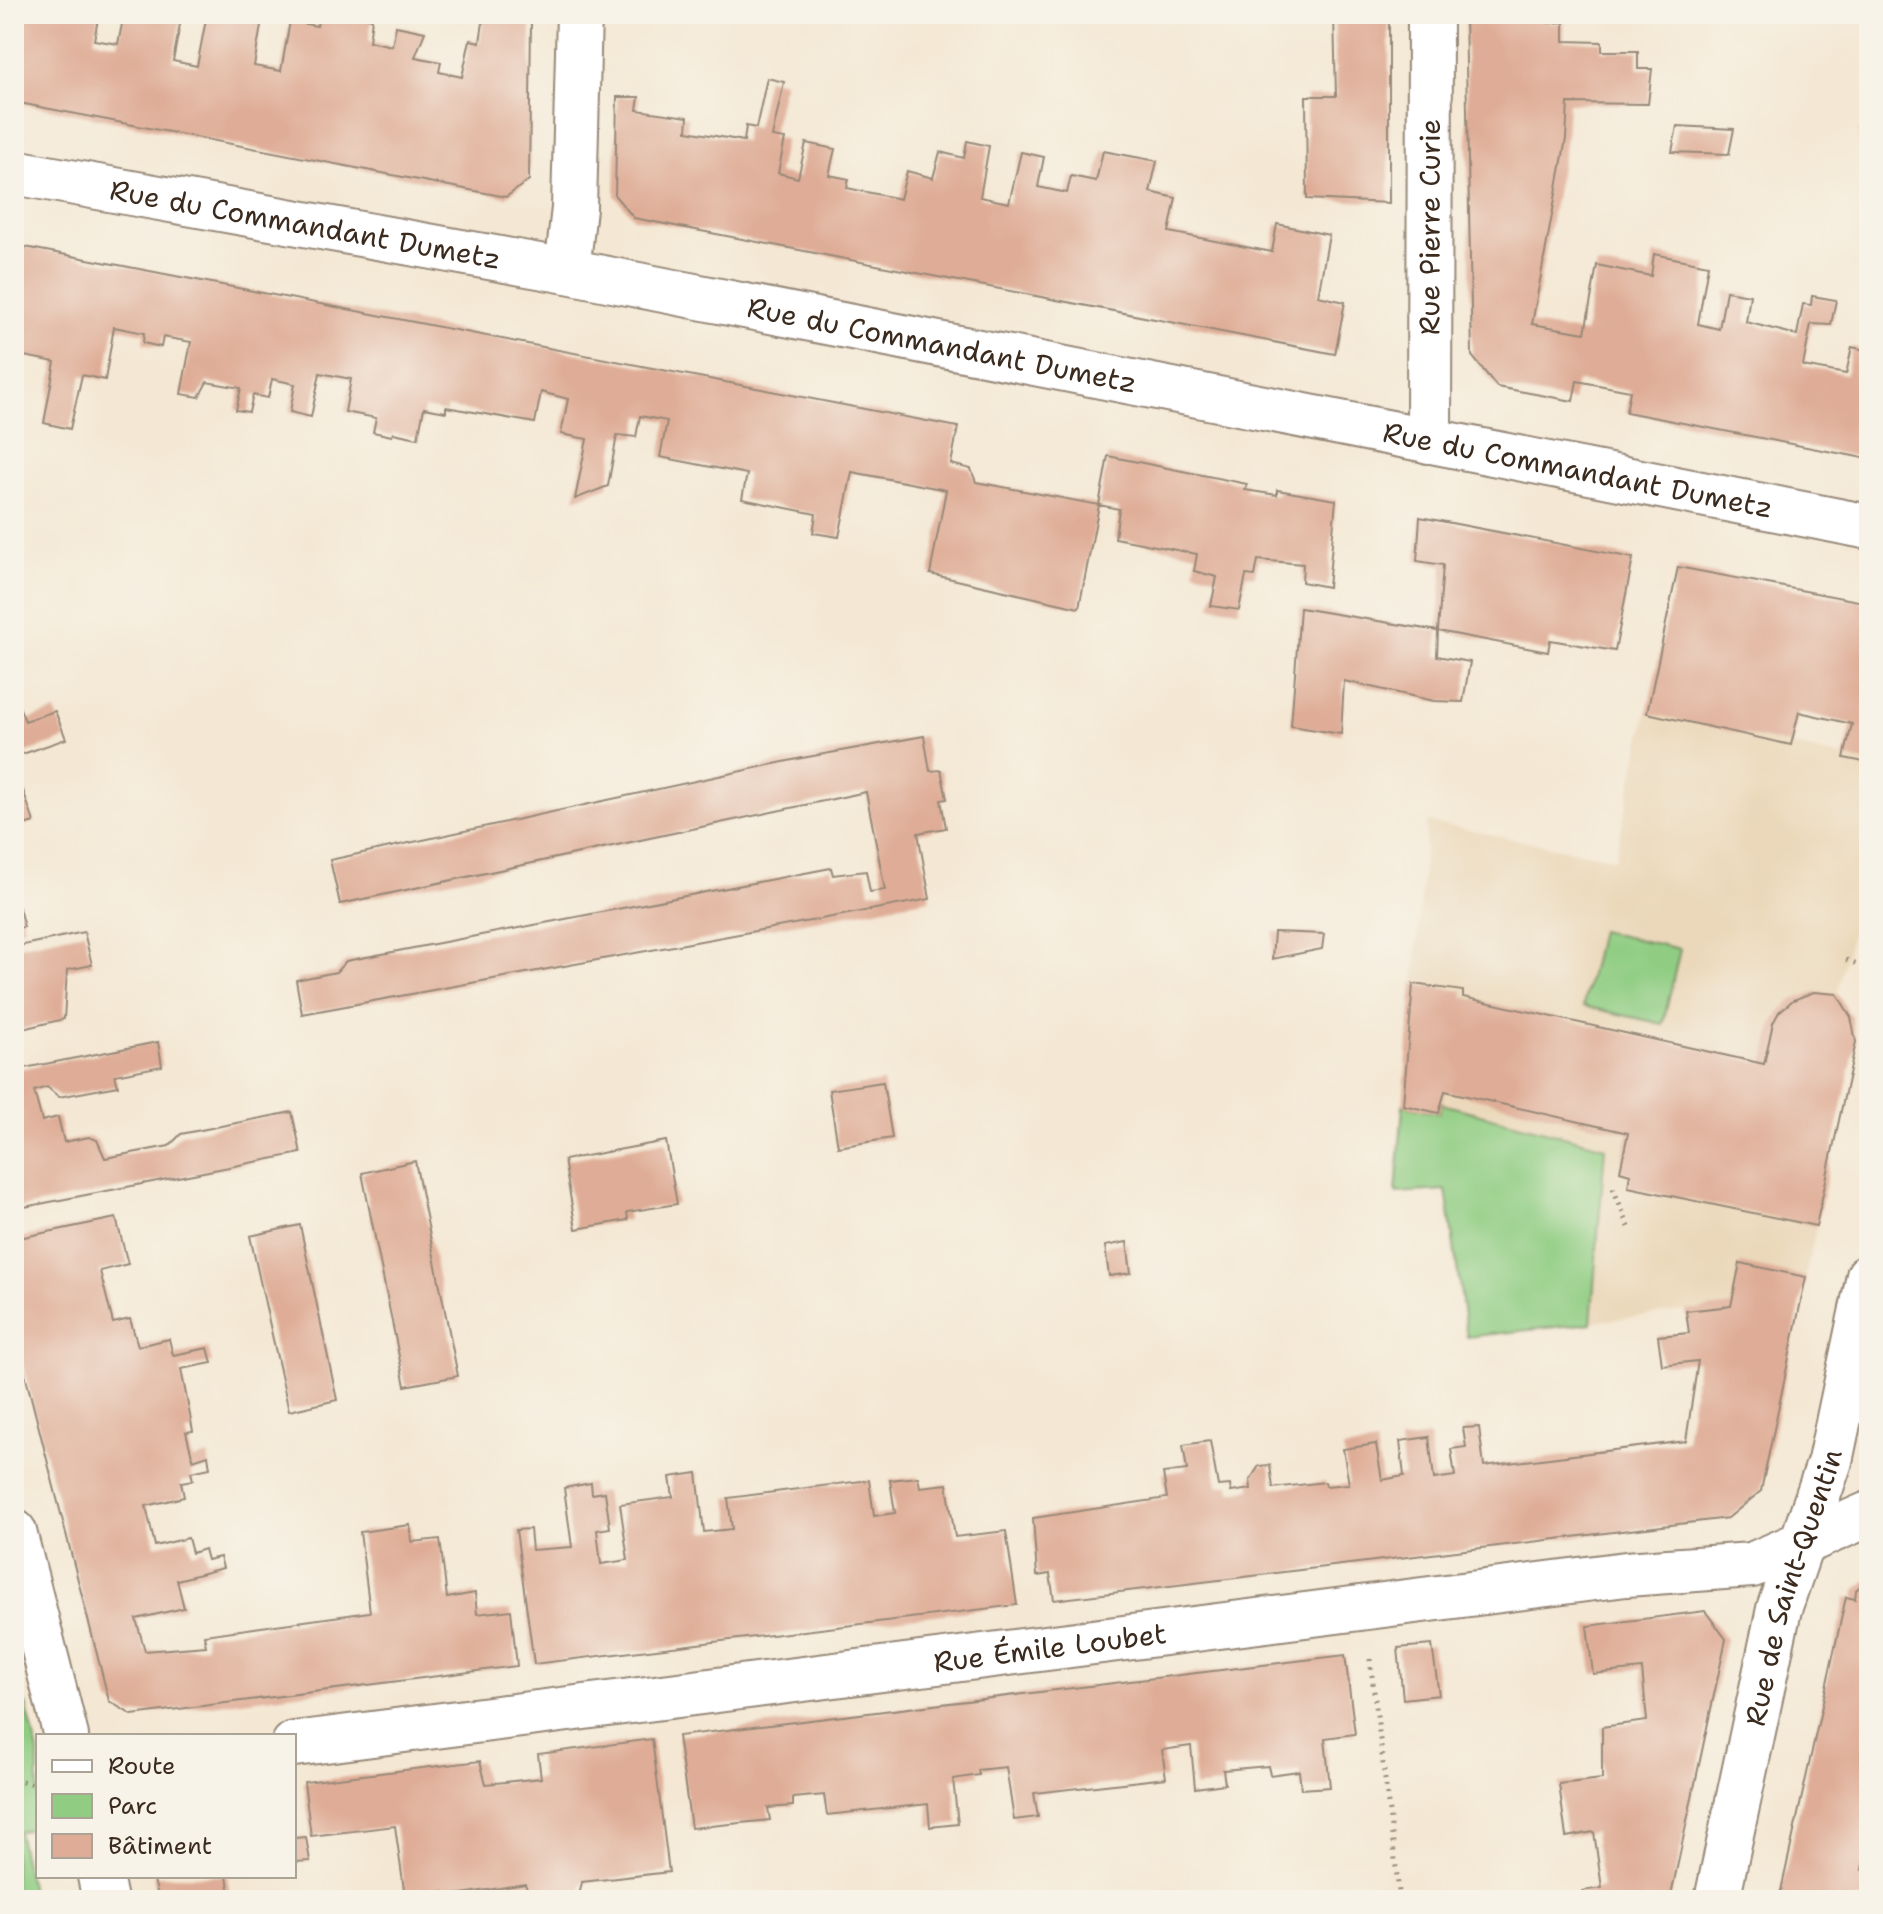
<svg xmlns="http://www.w3.org/2000/svg" width="1883" height="1914" font-family="'Shantell Sans',sans-serif">
	<rect width="100%" height="100%" fill="#f7f3e8"/>
	<filter id="ink" filterUnits="userSpaceOnUse"><feTurbulence type="fractalNoise" baseFrequency=".0125" numOctaves="2"/><feDisplacementMap in="SourceGraphic" scale="16" xChannelSelector="R" yChannelSelector="G"/><feConvolveMatrix kernelMatrix="1 2 1 2 8 2 1 2 1" color-interpolation-filters="sRGB"/></filter>
	<filter id="wash" filterUnits="userSpaceOnUse"><feTurbulence type="fractalNoise" baseFrequency=".006" numOctaves="4" result="noise"/><feDisplacementMap in="SourceGraphic" scale="32" xChannelSelector="R" yChannelSelector="G"/><feGaussianBlur stdDeviation="1.8" result="paint"/><feColorMatrix in="noise" values="0 0 0 0 0 0 0 0 0 0 0 0 0 0 0 0 0 1.4 0 .05"/><feComposite in="paint" operator="in"/></filter>
	<g filter="url(#wash)">
		<rect width="100%" height="100%" fill="#f4e8d4"/>
		<path fill="#ebd8ba" d="M 1647,713 L 1869,763 L 1869,921 L 1852,932 L 1837,993 L 1851,1017 L 1856,1042 L 1801,1297 L 1467,1337 L 1446,1190 L 1396,1193 L 1427,822 L 1615,859 Z"/>
		<path fill="#90cd83" stroke="#667c50" stroke-width="2" d="M 1600,931 L 1680,949 L 1663,1024 L 1583,1006 Z
			M 1442,1104 L 1605,1147 L 1591,1323 L 1467,1337 L 1446,1190 L 1396,1193 L 1403,1105 L 1439,1113 Z
			M 26,1704 L 38,1752 L 38,1827 L 18,1832 L 33,1900 L 14,1900 L 14,1707 Z"/>
		<g id="blocks">
			<path fill="#dfad97" d="M 14,14 L 99,14 L 94,40 L 118,44 L 124,14 L 182,14 L 173,61 L 197,66 L 207,14 L 263,14 L 254,66 L 281,71 L 290,21 L 317,26 L 319,14 L 354,14 L 372,19 L 369,41 L 392,46 L 396,26 L 425,32 L 415,57 L 441,62 L 439,72 L 462,77 L 470,40 L 480,42 L 484,16 L 531,22 L 529,180 L 506,197 L 14,102 Z
				M 1334,14 L 1389,14 L 1389,203 L 1307,199 L 1306,96 L 1336,96 Z
				M 1465,14 L 1549,14 L 1549,23 L 1564,22 L 1564,41 L 1602,42 L 1602,51 L 1638,51 L 1638,69 L 1652,69 L 1648,104 L 1568,103 L 1566,139 L 1532,324 L 1585,333 L 1597,265 L 1651,276 L 1654,254 L 1708,265 L 1698,324 L 1719,329 L 1726,291 L 1750,295 L 1746,322 L 1797,335 L 1803,304 L 1811,305 L 1812,296 L 1836,300 L 1831,325 L 1811,324 L 1803,366 L 1846,374 L 1852,347 L 1869,351 L 1869,459 L 1626,412 L 1630,391 L 1577,381 L 1573,401 L 1497,387 L 1472,356 Z
				M 767,78 L 784,82 L 772,137 L 785,139 L 778,173 L 798,178 L 806,143 L 835,149 L 829,175 L 849,179 L 847,188 L 900,199 L 907,171 L 933,178 L 940,152 L 964,158 L 967,141 L 989,146 L 980,197 L 1009,203 L 1021,152 L 1044,157 L 1038,187 L 1067,193 L 1071,176 L 1096,181 L 1103,151 L 1157,161 L 1150,192 L 1176,198 L 1169,232 L 1272,252 L 1277,224 L 1329,235 L 1318,296 L 1345,302 L 1335,354 L 634,218 L 615,196 L 617,97 L 639,97 L 637,110 L 688,117 L 687,131 L 744,141 L 746,126 L 756,128 Z
				M 1677,126 L 1734,129 L 1729,154 L 1672,152 Z
				M 1859,130 L 1869,131 L 1869,175 L 1861,175 Z
				M 20,246 L 958,427 L 951,464 L 971,469 L 976,482 L 1099,505 L 1079,608 L 930,574 L 946,490 L 852,472 L 839,537 L 813,533 L 816,514 L 742,499 L 747,474 L 660,457 L 667,421 L 640,416 L 636,437 L 617,435 L 608,486 L 575,499 L 587,439 L 561,434 L 568,399 L 541,392 L 535,423 L 446,407 L 446,412 L 424,408 L 418,438 L 393,433 L 392,436 L 373,432 L 376,418 L 345,412 L 351,379 L 320,373 L 311,417 L 290,412 L 295,384 L 272,379 L 268,398 L 253,395 L 249,412 L 236,410 L 241,388 L 207,382 L 199,397 L 181,394 L 191,342 L 163,337 L 161,347 L 143,343 L 144,333 L 114,327 L 105,380 L 82,375 L 70,429 L 44,423 L 55,362 L 14,354 L 14,277 Z
				M 1108,456 L 1247,484 L 1245,490 L 1277,495 L 1277,490 L 1336,500 L 1328,587 L 1302,582 L 1303,564 L 1258,560 L 1255,576 L 1246,575 L 1239,610 L 1211,606 L 1217,577 L 1194,571 L 1197,554 L 1115,538 L 1119,509 L 1099,505 Z
				M 1420,517 L 1633,558 L 1615,651 L 1550,640 L 1548,652 L 1438,631 L 1437,656 L 1470,662 L 1463,702 L 1434,701 L 1344,681 L 1341,734 L 1291,726 L 1300,608 L 1438,631 L 1443,565 L 1417,561 Z
				M 1678,567 L 1869,603 L 1869,763 L 1844,758 L 1852,724 L 1799,712 L 1791,745 L 1647,713 Z
				M 18,704 L 25,721 L 55,711 L 66,739 L 14,757 L 14,705 Z
				M 924,736 L 930,771 L 941,770 L 947,799 L 941,800 L 946,828 L 918,833 L 930,899 L 302,1014 L 296,980 L 336,972 L 346,961 L 831,868 L 833,875 L 866,871 L 870,892 L 885,890 L 866,792 L 340,904 L 330,860 L 802,758 Z
				M 23,790 L 34,822 L 14,828 L 14,792 Z
				M 14,890 L 24,927 L 14,929 Z
				M 84,932 L 92,965 L 67,970 L 64,1019 L 14,1031 L 14,947 Z
				M 1274,932 L 1324,934 L 1322,949 L 1272,959 Z
				M 1413,984 L 1463,991 L 1463,997 L 1764,1064 L 1773,1023 L 1779,1012 L 1793,1000 L 1814,992 L 1837,994 L 1851,1017 L 1856,1042 L 1816,1226 L 1628,1187 L 1630,1174 L 1620,1171 L 1628,1133 L 1445,1091 L 1439,1113 L 1403,1105 Z
				M 158,1042 L 162,1066 L 115,1075 L 118,1086 L 59,1097 L 47,1087 L 34,1091 L 42,1121 L 58,1117 L 64,1142 L 89,1137 L 97,1140 L 105,1158 L 169,1146 L 181,1134 L 292,1112 L 301,1153 L 14,1209 L 14,1070 Z
				M 883,1082 L 892,1138 L 838,1147 L 829,1090 Z
				M 666,1141 L 677,1204 L 627,1212 L 628,1220 L 576,1229 L 564,1160 Z
				M 415,1161 L 458,1376 L 405,1386 L 362,1173 Z
				M 116,1218 L 128,1264 L 100,1271 L 113,1323 L 130,1319 L 138,1346 L 169,1339 L 173,1355 L 208,1348 L 212,1363 L 181,1369 L 193,1431 L 186,1432 L 193,1460 L 208,1455 L 210,1468 L 191,1472 L 193,1480 L 181,1482 L 184,1497 L 146,1506 L 155,1546 L 188,1538 L 192,1553 L 204,1549 L 207,1560 L 220,1557 L 223,1568 L 177,1580 L 184,1608 L 136,1619 L 145,1651 L 206,1646 L 204,1635 L 370,1612 L 360,1532 L 410,1525 L 412,1542 L 440,1539 L 447,1598 L 475,1593 L 477,1614 L 511,1610 L 517,1666 L 132,1715 L 109,1701 L 14,1331 L 14,1239 Z
				M 300,1225 L 337,1400 L 289,1411 L 250,1236 Z
				M 1127,1242 L 1131,1273 L 1109,1276 L 1105,1246 Z
				M 1740,1263 L 1806,1277 L 1761,1491 L 1728,1518 L 1054,1600 L 1050,1574 L 1037,1576 L 1033,1518 L 1167,1498 L 1163,1473 L 1187,1470 L 1183,1445 L 1210,1441 L 1218,1486 L 1230,1485 L 1231,1492 L 1251,1489 L 1250,1480 L 1259,1466 L 1270,1465 L 1273,1488 L 1325,1482 L 1326,1486 L 1349,1484 L 1343,1449 L 1376,1444 L 1382,1480 L 1404,1476 L 1400,1441 L 1429,1437 L 1434,1479 L 1455,1476 L 1451,1449 L 1466,1447 L 1463,1428 L 1479,1427 L 1484,1466 L 1686,1441 L 1698,1361 L 1662,1365 L 1658,1336 L 1689,1333 L 1686,1311 L 1731,1306 Z
				M 697,1473 L 704,1532 L 732,1529 L 728,1498 L 869,1480 L 874,1516 L 895,1513 L 890,1480 L 918,1477 L 920,1487 L 947,1484 L 955,1537 L 1006,1531 L 1017,1605 L 534,1664 L 516,1530 L 530,1529 L 532,1550 L 572,1547 L 564,1488 L 591,1483 L 592,1494 L 605,1492 L 610,1528 L 597,1530 L 601,1564 L 628,1560 L 620,1504 L 673,1497 L 670,1477 Z
				M 1869,1578 L 1869,1837 L 1862,1870 L 1869,1871 L 1869,1900 L 1779,1900 L 1846,1597 L 1855,1599 L 1856,1590 Z
				M 1705,1611 L 1726,1639 L 1670,1900 L 1582,1900 L 1582,1891 L 1602,1888 L 1594,1832 L 1566,1837 L 1559,1784 L 1602,1779 L 1602,1727 L 1647,1721 L 1642,1669 L 1593,1674 L 1587,1626 Z
				M 1432,1645 L 1439,1695 L 1403,1699 L 1398,1648 Z
				M 1345,1655 L 1355,1734 L 1325,1738 L 1330,1787 L 1301,1789 L 1299,1771 L 1270,1775 L 1268,1766 L 1223,1770 L 1225,1784 L 1195,1788 L 1191,1746 L 1162,1750 L 1166,1778 L 1034,1793 L 1038,1817 L 1014,1820 L 1006,1767 L 978,1770 L 979,1775 L 953,1779 L 958,1824 L 930,1827 L 928,1804 L 827,1815 L 824,1795 L 793,1798 L 793,1806 L 768,1808 L 770,1820 L 691,1828 L 678,1736 Z
				M 652,1739 L 669,1872 L 582,1882 L 578,1900 L 531,1900 L 525,1884 L 443,1897 L 443,1892 L 405,1897 L 395,1826 L 311,1836 L 304,1782 L 480,1761 L 486,1784 L 541,1778 L 538,1754 Z
				M 306,1837 L 310,1861 L 294,1862 L 294,1838 Z
				M 153,1876 L 227,1876 L 231,1900 L 159,1900 Z"/>
		</g>
	</g>
	<g filter="url(#ink)">
		<use href="#blocks" fill-opacity="0" stroke="#988979" stroke-width="2"/>
		<g fill="none" stroke-linecap="round" stroke-linejoin="round">
			<defs>
				<g id="minor">
					<path id="s1" d="M 14,172 L 567,271 L 1869,527"/>
					<path d="M 567,271 L 574,208 L 579,14"/>
					<path id="s2" d="M 1429,441 L 1430,14"/>
					<path d="M 14,1532 L 66,1736"/>
					<path id="s3" d="M 294,1744 L 1626,1574 L 1752,1565 L 1869,1514"/>
					<path d="M 100,1876 L 105,1900"/>
					<path id="s4" d="M 1717,1900 L 1779,1609 L 1830,1461 L 1869,1276"/>
				</g>
			</defs>
			<use href="#minor" stroke="#988979" stroke-width="48"/>
			<path stroke="#988979" stroke-width="5" stroke-dasharray="2 6" stroke-linecap="butt" d="M 1846,960 L 1869,968
				M 1613,1188 L 1631,1232
				M 1370,1659 L 1400,1900
				M 14,1779 L 38,1785"/>
			<use href="#minor" stroke="#fff" stroke-width="44"/>
		</g>
	</g>
	<g text-anchor="middle" dominant-baseline="central" stroke-width="8" stroke-linejoin="round" paint-order="stroke">
		<g font-size="28" fill="#3b2a1e" stroke="#f7f3e8">
			<text stroke="none"><textPath href="#s1" startOffset="296">Rue du Commandant Dumetz</textPath></text>
			<text stroke="none"><textPath href="#s2" startOffset="214">Rue Pierre Curie</textPath></text>
			<text stroke="none"><textPath href="#s1" startOffset="944">Rue du Commandant Dumetz</textPath></text>
			<text stroke="none"><textPath href="#s1" startOffset="1592">Rue du Commandant Dumetz</textPath></text>
			<text stroke="none"><textPath href="#s4" startOffset="322">Rue de Saint-Quentin</textPath></text>
			<text stroke="none"><textPath href="#s3" startOffset="762">Rue Émile Loubet</textPath></text>
		</g>
	</g>
	<rect width="1883" height="1914" fill="none" stroke="#f7f3e8" stroke-width="48"/>
	<rect x="36" y="1734" width="260" height="144" fill="#f7f3e8" stroke="#aca397" stroke-width="2"/>
	<rect x="52" y="1760" width="40" height="12" fill="#ffffff" stroke="#aca397" stroke-width="2"/>
	<text x="108" y="1774" font-size="24" fill="#3b2a1e">Route</text>
	<rect x="52" y="1794" width="40" height="24" fill="#90cd83" stroke="#aca397" stroke-width="2"/>
	<text x="108" y="1814" font-size="24" fill="#3b2a1e">Parc</text>
	<rect x="52" y="1834" width="40" height="24" fill="#dfad97" stroke="#aca397" stroke-width="2"/>
	<text x="108" y="1854" font-size="24" fill="#3b2a1e">Bâtiment</text>
</svg>
